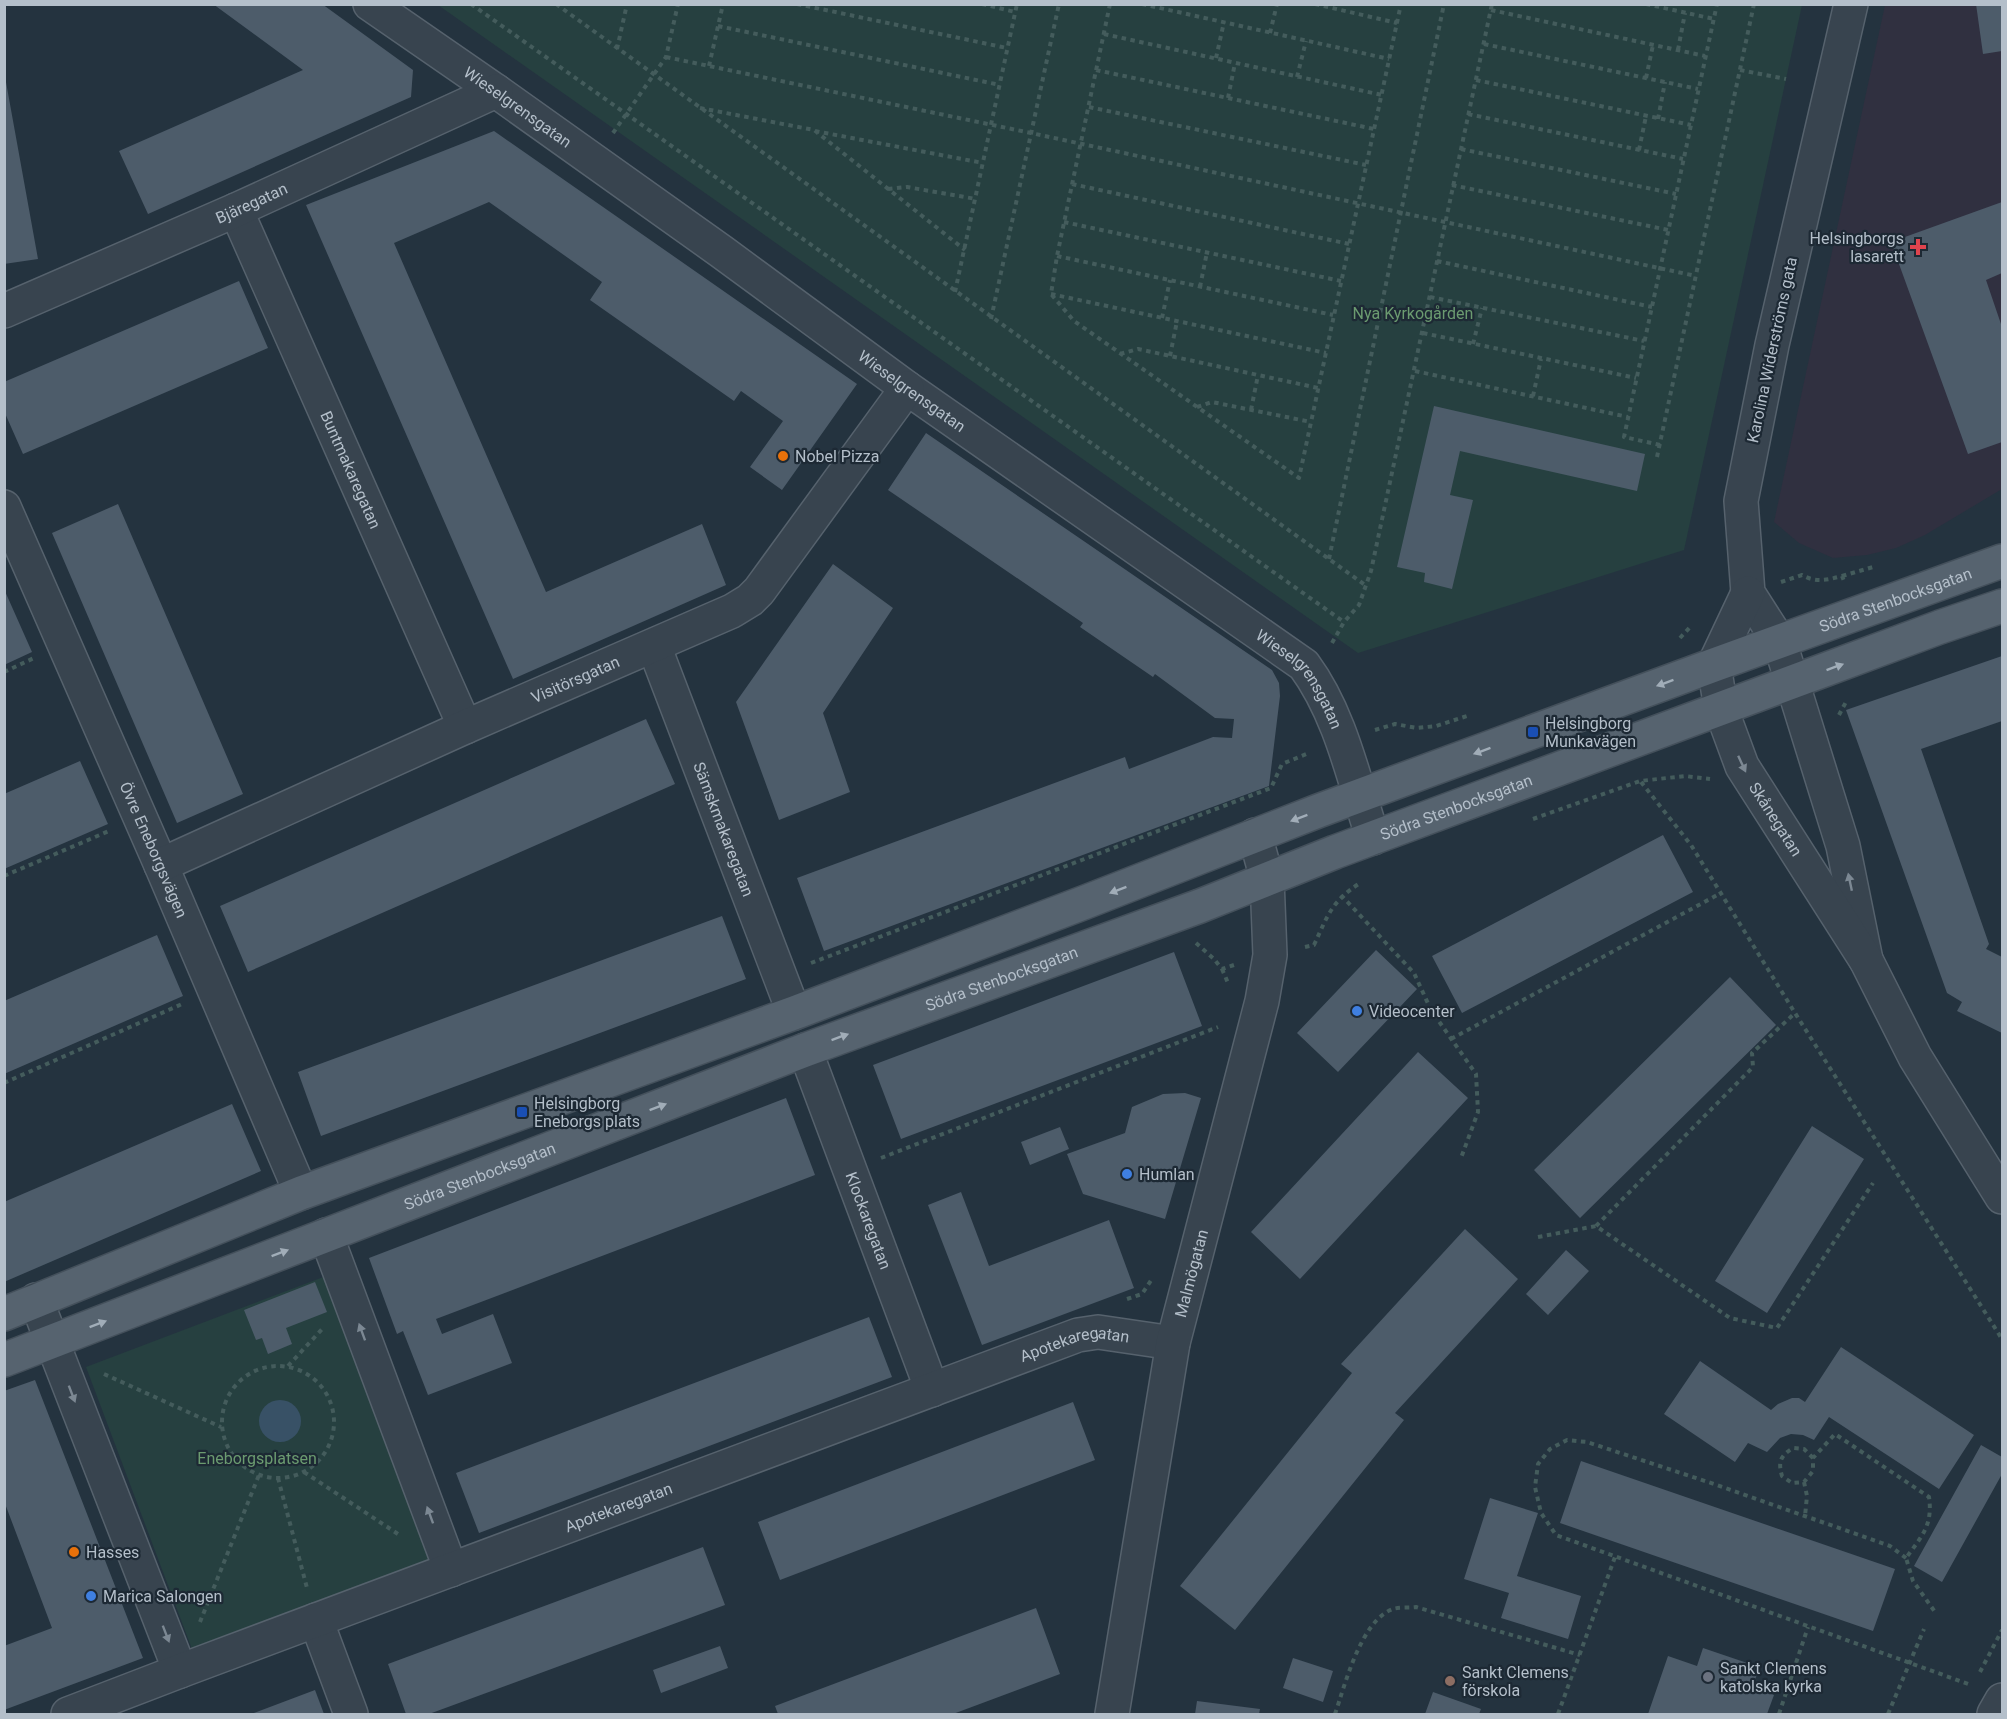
<svg xmlns="http://www.w3.org/2000/svg" width="2007" height="1719" font-family="Roboto,sans-serif">
	<rect width="100%" height="100%" fill="#24333f"/>
	<path fill="#303040" d="M 1885,5 L 2002,5 L 2002,489 L 1925,535 L 1896,548 L 1867,555 L 1833,558 L 1799,543 L 1774,522 Z"/>
	<path fill="#264040" d="M 438,5 L 1802,5 L 1684,550 L 1358,653 Z
		M 326,1276 L 432,1558 L 192,1649 L 86,1367 Z"/>
	<path fill="#385166" d="M259 1421a21 21 0 1 1 42 0a21 21 0 1 1-42 0Z"/>
	<path fill="#4d5c6a" d="M 213,4 L 322,4 L 413,70 L 411,97 L 148,214 L 119,151 L 303,70 Z
		M 1976,4 L 2002,4 L 2002,51 L 1983,54 Z
		M 4,71 L 38,259 L 4,264 Z
		M 494,131 L 857,384 L 782,490 L 750,467 L 783,421 L 741,391 L 734,401 L 590,300 L 602,282 L 489,202 L 394,243 L 546,592 L 702,524 L 726,585 L 513,679 L 306,205 Z
		M 2002,202 L 2002,273 L 1986,280 L 2002,327 L 2002,442 L 1968,454 L 1891,242 Z
		M 239,281 L 268,348 L 23,454 L 4,411 L 4,382 Z
		M 1434,406 L 1645,454 L 1637,491 L 1460,451 L 1450,495 L 1473,500 L 1452,589 L 1424,582 L 1425,573 L 1397,567 Z
		M 926,433 L 1272,670 L 1279,683 L 1280,696 L 1269,786 L 824,951 L 797,878 L 1125,757 L 1129,769 L 1213,737 L 1232,738 L 1234,719 L 1215,718 L 1155,674 L 1153,677 L 1080,627 L 1083,623 L 888,490 Z
		M 118,504 L 243,794 L 177,823 L 52,533 Z
		M 833,564 L 893,608 L 823,713 L 850,792 L 779,820 L 736,702 Z
		M 4,589 L 32,652 L 4,665 Z
		M 2002,656 L 2002,721 L 1921,749 L 1989,944 L 1986,949 L 2002,957 L 2002,1033 L 1957,1011 L 1962,1002 L 1947,993 L 1846,710 Z
		M 646,719 L 675,784 L 248,972 L 220,906 Z
		M 80,761 L 108,824 L 4,869 L 4,794 Z
		M 1663,835 L 1693,892 L 1462,1013 L 1432,956 Z
		M 722,916 L 746,979 L 321,1136 L 298,1072 Z
		M 157,935 L 183,996 L 4,1074 L 4,1001 Z
		M 1376,950 L 1417,989 L 1338,1072 L 1297,1033 Z
		M 1174,952 L 1202,1026 L 901,1139 L 873,1065 Z
		M 1730,977 L 1776,1025 L 1580,1218 L 1534,1170 Z
		M 1418,1052 L 1468,1098 L 1300,1279 L 1251,1232 Z
		M 1185,1093 L 1201,1098 L 1165,1219 L 1083,1194 L 1067,1154 L 1125,1133 L 1132,1107 L 1163,1094 Z
		M 786,1098 L 815,1175 L 436,1319 L 442,1334 L 493,1314 L 512,1363 L 428,1395 L 403,1331 L 397,1334 L 369,1258 Z
		M 232,1104 L 261,1171 L 4,1282 L 4,1202 Z
		M 1812,1126 L 1864,1159 L 1767,1313 L 1715,1281 Z
		M 1060,1127 L 1069,1149 L 1030,1165 L 1021,1142 Z
		M 961,1192 L 989,1266 L 1109,1220 L 1134,1288 L 982,1345 L 928,1205 Z
		M 1465,1229 L 1518,1279 L 1395,1413 L 1404,1420 L 1235,1630 L 1180,1586 L 1352,1373 L 1341,1364 Z
		M 1566,1250 L 1589,1271 L 1548,1315 L 1526,1294 Z
		M 315,1282 L 327,1312 L 286,1328 L 292,1344 L 268,1354 L 262,1338 L 256,1340 L 244,1310 Z
		M 869,1317 L 892,1377 L 479,1533 L 456,1473 Z
		M 1841,1347 L 1974,1435 L 1939,1489 L 1829,1417 L 1814,1440 L 1803,1435 L 1791,1434 L 1780,1438 L 1767,1452 L 1748,1443 L 1735,1462 L 1664,1414 L 1700,1361 L 1771,1410 L 1778,1404 L 1792,1398 L 1799,1398 L 1805,1402 Z
		M 35,1380 L 143,1658 L 4,1710 L 4,1646 L 52,1628 L 4,1501 L 4,1391 Z
		M 1073,1402 L 1095,1460 L 780,1580 L 758,1522 Z
		M 1981,1445 L 2002,1457 L 2002,1474 L 1942,1582 L 1914,1566 Z
		M 1581,1461 L 1895,1569 L 1873,1631 L 1560,1523 Z
		M 1490,1498 L 1538,1513 L 1517,1576 L 1581,1596 L 1568,1639 L 1501,1618 L 1509,1593 L 1464,1579 Z
		M 703,1547 L 725,1605 L 429,1714 L 406,1714 L 388,1664 Z
		M 1036,1608 L 1060,1674 L 953,1714 L 778,1714 L 775,1706 Z
		M 720,1646 L 728,1668 L 661,1693 L 653,1670 Z
		M 1703,1648 L 1759,1667 L 1753,1687 L 1774,1695 L 1767,1714 L 1648,1714 L 1668,1656 L 1697,1666 Z
		M 1293,1658 L 1333,1671 L 1323,1702 L 1283,1688 Z
		M 315,1690 L 324,1714 L 251,1714 Z
		M 1433,1692 L 1481,1709 L 1479,1714 L 1425,1714 Z
		M 1197,1701 L 1260,1709 L 1259,1714 L 1195,1714 Z"/>
	<g fill="none" stroke-linecap="round" stroke-linejoin="round">
		<defs>
			<g id="minor">
				<path id="s1" d="M 370,4 L 496,91 L 722,252 L 907,388 L 1304,665 C 1341,715 1354,781 1373,838"/>
				<path d="M 1851,4 L 1772,345 L 1741,501 L 1748,593 L 1780,643 L 1843,846 L 1866,960"/>
				<path id="s2" d="M 236,210 L 465,727"/>
				<path id="s3" d="M 4,311 L 236,210 L 496,91"/>
				<path id="s4" d="M 4,507 L 161,865 L 301,1193"/>
				<path id="s5" d="M 1748,593 L 1714,665 L 1721,709 L 1742,766 L 1866,960 L 1915,1057 L 2002,1197"/>
				<path id="s6" d="M 654,646 L 794,1013"/>
				<path id="s7" d="M 161,865 L 465,727 L 732,611 L 750,600 L 759,591 L 907,388"/>
				<path id="s8" d="M 805,1050 L 932,1390"/>
				<path d="M 326,1235 L 451,1570"/>
				<path d="M 36,1300 L 180,1671"/>
				<path d="M 316,1620 L 351,1714"/>
				<path id="s9" d="M 68,1714 L 180,1671 L 1078,1335 L 1098,1332 L 1173,1343"/>
				<path id="s10" d="M 1112,1714 L 1173,1343 L 1262,1001 L 1270,955 L 1267,879 L 1255,835"/>
				<path d="M 1994,1714 L 2002,1700"/>
			</g>
			<g id="major">
				<path id="s11" d="M 4,1314 L 301,1193 L 794,1013 L 1083,903 L 1318,811 L 1714,665 L 2002,561"/>
				<path id="s12" d="M 4,1360 L 805,1050 L 1200,906 L 1335,852 L 1940,627 L 2002,606"/>
			</g>
		</defs>
		<use href="#minor" stroke="#56626d" stroke-width="36"/>
		<use href="#major" stroke="#44505b" stroke-width="36"/>
		<path stroke="#445c5c" stroke-width="4" stroke-dasharray="4.5 4.5" stroke-linecap="butt" d="M 471,4 L 1344,622
			M 556,4 L 1365,585
			M 797,4 L 1007,48
			M 982,4 L 1015,12
			M 1110,4 L 1057,256 L 1051,294 L 1074,321 L 1299,478 L 1401,4
			M 1142,4 L 1389,59
			M 1315,4 L 1397,23
			M 1646,4 L 1714,19
			M 1491,10 L 1705,56
			M 718,26 L 1000,85
			M 1270,33 L 1277,4
			M 1104,34 L 1382,95
			M 1484,44 L 1698,89
			M 617,49 L 627,4
			M 1678,50 L 1685,13
			M 666,57 L 1031,133 L 1696,276
			M 1216,58 L 1224,22
			M 709,66 L 723,4
			M 1096,70 L 1374,129
			M 1740,70 L 1786,79
			M 1297,77 L 1306,41
			M 1646,78 L 1653,45
			M 1476,80 L 1691,125
			M 1228,98 L 1235,63
			M 1089,107 L 1366,165
			M 700,108 L 814,130 L 965,250
			M 1468,114 L 1683,159
			M 1658,119 L 1665,82
			M 815,131 L 983,163
			M 613,133 L 666,57 L 678,4
			M 1461,149 L 1676,194
			M 1639,150 L 1646,116
			M 1072,184 L 1349,244
			M 1452,185 L 1668,230
			M 888,189 L 907,187 L 976,199
			M 1064,222 L 1341,281
			M 1057,256 L 1333,315
			M 1437,261 L 1652,307
			M 1200,287 L 1207,252
			M 955,292 L 1017,4
			M 1051,294 L 1326,353
			M 1430,297 L 1644,341
			M 1162,318 L 1170,280
			M 991,319 L 1059,4
			M 1423,333 L 1636,378
			M 1473,344 L 1482,308
			M 1120,354 L 1138,349 L 1318,388
			M 1170,356 L 1177,321
			M 1415,371 L 1628,417
			M 1533,396 L 1541,359
			M 1197,407 L 1212,402 L 1311,422
			M 1251,410 L 1258,375
			M 1660,445 L 1624,437 L 1717,4
			M 1657,457 L 1754,4
			M 1329,559 L 1444,4
			M 1842,576 L 1873,567
			M 1781,582 L 1802,575 C 1816,583 1827,580 1842,576 L 1844,581
			M 1680,638 L 1691,626
			M 1332,643 L 1344,622 L 1359,605 L 1371,571 L 1492,4
			M 4,672 L 34,658
			M 1839,715 L 1847,700
			M 1375,730 L 1395,724 L 1417,728 L 1436,726 L 1467,716
			M 1641,782 L 1691,845 L 1795,1013
			M 1533,819 L 1640,781 L 1685,776 L 1710,779
			M 4,876 L 109,831
			M 1341,895 L 1414,973 L 1431,1010 L 1476,1074 L 1478,1112 L 1461,1158
			M 1196,943 L 1213,958 L 1222,969 L 1234,965
			M 1305,947 L 1314,945 C 1328,915 1331,902 1360,883
			M 811,963 L 1271,788 L 1282,764 L 1309,753
			M 1222,969 L 1228,983
			M 1451,1039 L 1721,893
			M 4,1083 L 182,1004
			M 881,1158 L 1218,1027
			M 1596,1226 L 1753,1067 L 1752,1053 L 1795,1013 L 2002,1339
			M 1538,1237 L 1596,1226 L 1730,1318 L 1777,1328 L 1873,1183
			M 1127,1299 L 1142,1294 L 1152,1279
			M222 1422a56 56 0 1 1 112 0a56 56 0 1 1-112 0Z
			M 288,1366 L 324,1327
			M 104,1374 L 221,1427
			M 1813,1458 L 1804,1449 L 1793,1448 C 1780,1456 1778,1462 1782,1476 L 1792,1483 L 1804,1482 L 1813,1471 L 1813,1458 L 1835,1434 L 1929,1497 C 1933,1525 1922,1536 1906,1558 L 1913,1581 L 1935,1612
			M 304,1472 L 401,1536
			M 278,1478 L 307,1588
			M 1804,1482 L 1807,1496 L 1805,1516
			M 1906,1558 L 1890,1546 L 1714,1484 L 1587,1442 L 1567,1440 L 1550,1449 L 1538,1464 L 1535,1487 L 1541,1513 L 1556,1535 L 1971,1685
			M 200,1622 L 259,1475
			M 1980,1672 L 2002,1630
			M 1335,1714 C 1345,1685 1361,1620 1393,1609 C 1399,1607 1409,1608 1416,1607 L 1580,1655
			M 1558,1714 L 1615,1557
			M 1779,1714 L 1808,1627
			M 1888,1714 L 1924,1629"/>
		<use href="#minor" stroke="#38444f" stroke-width="33"/>
		<use href="#major" stroke="#56636f" stroke-width="33"/>
	</g>
	<defs><path id="oneway-solid" d="M-6-.8H1V-3.2L6.5 0L1 3.2V.8H-6Z" transform="scale(1.5)"/></defs>
	<g fill="#a1adb8">
		<use href="#oneway-solid" transform="translate(1835 667) rotate(-20)"/>
		<use href="#oneway-solid" transform="translate(1665 683) rotate(160)"/>
		<use href="#oneway-solid" transform="translate(1482 751) rotate(160)"/>
		<use href="#oneway-solid" transform="translate(1299 818) rotate(159)"/>
		<use href="#oneway-solid" transform="translate(1118 890) rotate(159)"/>
		<use href="#oneway-solid" transform="translate(840 1037) rotate(-20)"/>
		<use href="#oneway-solid" transform="translate(658 1107) rotate(-21)"/>
		<use href="#oneway-solid" transform="translate(280 1253) rotate(-21)"/>
		<use href="#oneway-solid" transform="translate(98 1324) rotate(-21)"/>
	</g>
	<g fill="#7c8893">
		<use href="#oneway-solid" transform="translate(1742 764) rotate(65)"/>
		<use href="#oneway-solid" transform="translate(1850 882) rotate(-102)"/>
		<use href="#oneway-solid" transform="translate(362 1332) rotate(-110)"/>
		<use href="#oneway-solid" transform="translate(72 1394) rotate(69)"/>
		<use href="#oneway-solid" transform="translate(430 1515) rotate(-110)"/>
		<use href="#oneway-solid" transform="translate(166 1634) rotate(69)"/>
	</g>
	<path fill="#e0444e" stroke="#1d2934" stroke-width="2" d="M1915 238h6v6h6v6h-6v6h-6v-6h-6v-6h6z"/>
	<g fill="#e8710a" stroke="#1d2934" stroke-width="2">
		<circle cx="783" cy="456" r="6"/>
		<circle cx="74" cy="1552" r="6"/>
	</g>
	<g fill="#1a4fb4" stroke="#1d2934" stroke-width="2">
		<rect x="1527" y="726" width="12" height="12" rx="3"/>
		<rect x="516" y="1106" width="12" height="12" rx="3"/>
	</g>
	<g fill="#3f7fe0" stroke="#1d2934" stroke-width="2">
		<circle cx="1357" cy="1011" r="6"/>
		<circle cx="1127" cy="1174" r="6"/>
		<circle cx="91" cy="1596" r="6"/>
	</g>
	<circle fill="#6b7280" stroke="#1d2934" stroke-width="2" cx="1708" cy="1677" r="6"/>
	<circle fill="#8d6e63" stroke="#1d2934" stroke-width="2" cx="1450" cy="1681" r="6"/>
	<g text-anchor="middle" dominant-baseline="central" stroke-width="4.5" stroke-linejoin="round" paint-order="stroke">
		<g font-size="16" fill="#b4bfca" stroke="#1d2934">
			<text stroke="none"><textPath href="#s1" startOffset="180">Wieselgrensgatan</textPath></text>
			<text stroke="none"><textPath href="#s3" startOffset="270">Bjäregatan</textPath></text>
			<text transform="translate(1772 350) rotate(-78)">Karolina Widerströms gata</text>
			<text stroke="none"><textPath href="#s1" startOffset="666">Wieselgrensgatan</textPath></text>
			<text stroke="none"><textPath href="#s2" startOffset="284">Buntmakaregatan</textPath></text>
			<text stroke="none"><textPath href="#s11" startOffset="2022">Södra Stenbocksgatan</textPath></text>
			<text stroke="none"><textPath href="#s7" startOffset="454">Visitörsgatan</textPath></text>
			<text stroke="none"><textPath href="#s1" startOffset="1152">Wieselgrensgatan</textPath></text>
			<text stroke="none"><textPath href="#s12" startOffset="1554">Södra Stenbocksgatan</textPath></text>
			<text stroke="none"><textPath href="#s5" startOffset="248">Skånegatan</textPath></text>
			<text stroke="none"><textPath href="#s6" startOffset="196">Sämskmakaregatan</textPath></text>
			<text stroke="none"><textPath href="#s4" startOffset="374">Övre Eneborgsvägen</textPath></text>
			<text stroke="none"><textPath href="#s12" startOffset="1068">Södra Stenbocksgatan</textPath></text>
			<text stroke="none"><textPath href="#s12" startOffset="510">Södra Stenbocksgatan</textPath></text>
			<text stroke="none"><textPath href="#s8" startOffset="182">Klockaregatan</textPath></text>
			<text stroke="none"><textPath href="#s10" startOffset="448">Malmögatan</textPath></text>
			<text stroke="none"><textPath href="#s9" startOffset="1074">Apotekaregatan</textPath></text>
			<text stroke="none"><textPath href="#s9" startOffset="588">Apotekaregatan</textPath></text>
		</g>
		<g font-size="16" fill="#b4bfca" stroke="#1d2934" text-anchor="start">
			<text x="1904" y="238" text-anchor="end">Helsingborgs<tspan x="1904" dy="18">lasarett</tspan></text>
			<text x="795" y="456">Nobel Pizza</text>
			<text x="1545" y="723">Helsingborg<tspan x="1545" dy="18">Munkavägen</tspan></text>
			<text x="1369" y="1011">Videocenter</text>
			<text x="534" y="1103">Helsingborg<tspan x="534" dy="18">Eneborgs plats</tspan></text>
			<text x="1139" y="1174">Humlan</text>
			<text x="86" y="1552">Hasses</text>
			<text x="103" y="1596">Marica Salongen</text>
			<text x="1720" y="1668">Sankt Clemens<tspan x="1720" dy="18">katolska kyrka</tspan></text>
			<text x="1462" y="1672">Sankt Clemens<tspan x="1462" dy="18">förskola</tspan></text>
		</g>
		<g font-size="16" fill="#6b9b70" stroke="#1d2934">
			<text x="1413" y="313">Nya Kyrkogården</text>
			<text x="257" y="1458">Eneborgsplatsen</text>
		</g>
	</g>
	<rect width="2007" height="1719" fill="none" stroke="#b4bfca" stroke-width="12"/>
</svg>
